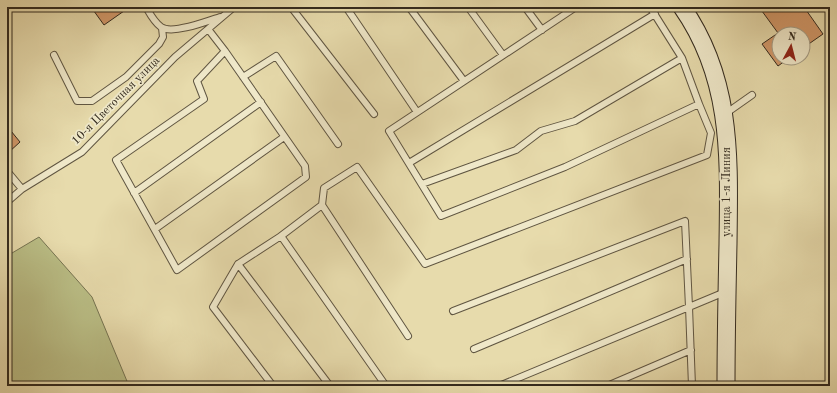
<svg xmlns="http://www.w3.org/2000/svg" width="837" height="393" font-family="'Old Standard TT',serif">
	<rect width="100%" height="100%" fill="#e7dbac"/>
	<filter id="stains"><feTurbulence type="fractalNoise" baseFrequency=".005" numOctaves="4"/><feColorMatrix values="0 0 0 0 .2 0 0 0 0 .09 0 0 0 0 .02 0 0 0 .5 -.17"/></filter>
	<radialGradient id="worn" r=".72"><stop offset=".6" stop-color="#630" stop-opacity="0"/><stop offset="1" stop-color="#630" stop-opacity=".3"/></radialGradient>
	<path fill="#babe86" stroke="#767452" d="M 39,237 L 92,297 L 129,386 L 7,386 L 7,256 Z"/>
	<path fill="#d19869" stroke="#332a1e" d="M 91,7 L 122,7 L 124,11 L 104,25 Z
		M 759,7 L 804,7 L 823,34 L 803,48 L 803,34 L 779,34 L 779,58 L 789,58 L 778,66 L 762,44 L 778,33 Z
		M 11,131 L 20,142 L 9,152 L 7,150 L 7,134 Z"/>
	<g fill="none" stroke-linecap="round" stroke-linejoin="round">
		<defs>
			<path id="service" d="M 146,7 C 150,14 154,22 161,27 C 172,35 208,21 220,17
				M 291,7 L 374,114
				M 346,7 L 417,112
				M 409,7 L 464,81
				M 468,7 L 503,55
				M 525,7 L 542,30
				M 650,7 L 682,58 L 699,104
				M 208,29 L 225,51 L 197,81 L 204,99 L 116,160 L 177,270 L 306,177 L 305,166 L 225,51
				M 54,55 L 77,101 L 92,101 L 126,77 L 159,44 L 163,37 L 162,28
				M 243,77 L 276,56 L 338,144
				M 725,114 L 752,95
				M 409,163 L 655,14
				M 7,171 L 22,189
				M 422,184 L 516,150 L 541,131 L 575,121 L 682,58
				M 134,193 L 261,102
				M 7,202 L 22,189 L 82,152 L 175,57 L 234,7
				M 322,205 L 281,236 L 386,386
				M 155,229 L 284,137
				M 281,236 L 238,264 L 330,386
				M 238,264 L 213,307 L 273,386
				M 453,311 L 685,221 L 689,307 L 725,292
				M 408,336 L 322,205 L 324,188 L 357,167 L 425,264 L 707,155 L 711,133 L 699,104 L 565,167 L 441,216 L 389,131 L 576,7
				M 474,349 L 687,259
				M 499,386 L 689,307 L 692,386
				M 607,386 L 691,350"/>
			<path id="secondary" d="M 682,7 C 733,80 729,159 728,244 C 727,291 726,339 726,386"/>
		</defs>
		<use href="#service" stroke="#605642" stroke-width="8"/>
		<use href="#secondary" stroke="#332a1e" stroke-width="19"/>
		<use href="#service" stroke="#efe8c9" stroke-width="6"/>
		<use href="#secondary" stroke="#efe8c9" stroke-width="17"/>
	</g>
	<g text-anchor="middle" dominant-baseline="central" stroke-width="3.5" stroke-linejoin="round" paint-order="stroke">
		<g font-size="12" fill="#332a1e" stroke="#efe8c9">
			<text transform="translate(116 101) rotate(-45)">10-я Цветочная улица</text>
			<text transform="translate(727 192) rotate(-90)">улица 1-я Линия</text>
		</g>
	</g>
	<rect width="837" height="393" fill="none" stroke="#e7dbac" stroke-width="24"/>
	<rect x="8" y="8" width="821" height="377" fill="none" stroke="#332a1e" stroke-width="2"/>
	<rect x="12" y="12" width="813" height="369" fill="none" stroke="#332a1e"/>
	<g transform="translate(791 46) rotate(7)"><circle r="19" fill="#efe8c9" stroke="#a49c85"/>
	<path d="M0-3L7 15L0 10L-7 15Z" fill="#8f2418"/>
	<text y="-6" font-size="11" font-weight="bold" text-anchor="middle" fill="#332a1e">N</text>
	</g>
	<rect width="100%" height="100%" filter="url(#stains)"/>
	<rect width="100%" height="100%" fill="url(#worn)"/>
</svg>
